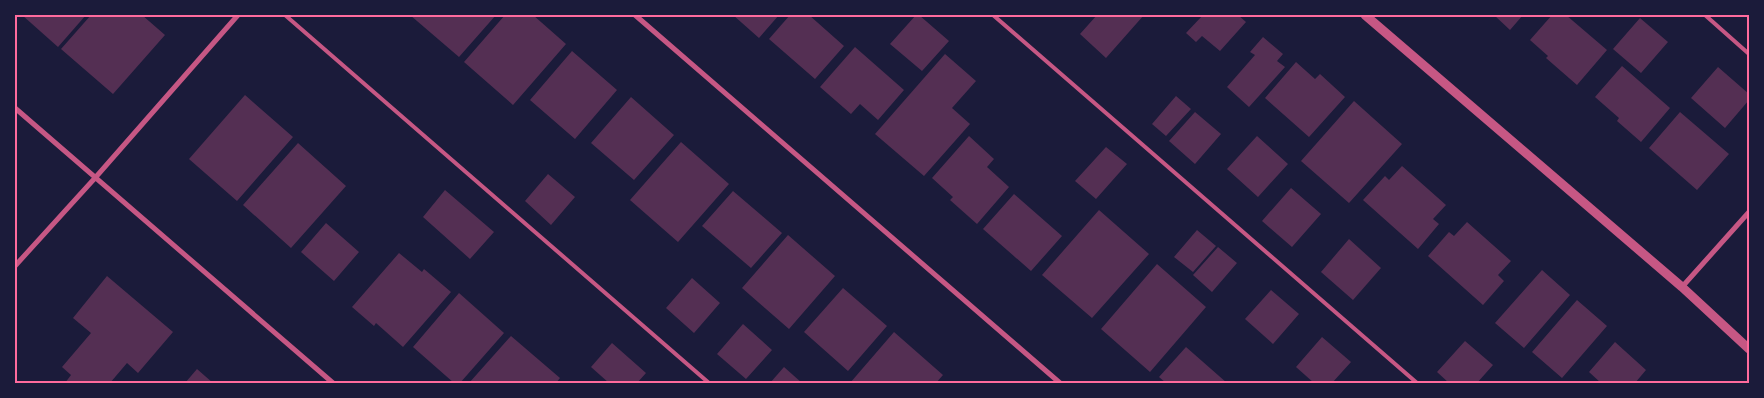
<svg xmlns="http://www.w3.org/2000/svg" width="1764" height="398" font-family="Barlow,sans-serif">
	<rect width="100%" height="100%" fill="#1b1b3a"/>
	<path fill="#542f53" d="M 22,15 L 86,15 L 58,47 Z
		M 91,15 L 142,15 L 165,35 L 113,94 L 61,49 Z
		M 410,15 L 496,15 L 459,57 Z
		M 505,15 L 533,15 L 566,44 L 513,105 L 464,62 Z
		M 733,15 L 779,15 L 759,38 Z
		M 790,15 L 809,15 L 844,46 L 815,79 L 769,39 Z
		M 916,15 L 919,15 L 949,41 L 922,71 L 890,44 Z
		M 1097,15 L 1144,15 L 1106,58 L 1080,34 Z
		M 1203,15 L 1238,15 L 1246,22 L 1220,51 L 1202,36 L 1196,42 L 1186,33 Z
		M 1494,15 L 1523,15 L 1510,30 Z
		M 1552,15 L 1566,15 L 1607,50 L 1577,85 L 1546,58 L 1548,56 L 1530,40 Z
		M 1640,18 L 1668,42 L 1641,73 L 1613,49 Z
		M 1263,37 L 1283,54 L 1277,61 L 1285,67 L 1249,107 L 1227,87 L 1255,55 L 1250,52 Z
		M 855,47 L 904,90 L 878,120 L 860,104 L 851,114 L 820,87 Z
		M 572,51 L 617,90 L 575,139 L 530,100 Z
		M 945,54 L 976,81 L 952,108 L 970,124 L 924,176 L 875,134 Z
		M 1296,62 L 1315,79 L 1320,74 L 1345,97 L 1309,137 L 1265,98 Z
		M 1622,66 L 1670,108 L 1641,142 L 1617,121 L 1619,118 L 1595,97 Z
		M 1718,67 L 1749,94 L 1749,100 L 1725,128 L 1691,98 Z
		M 245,95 L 293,137 L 237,201 L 189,159 Z
		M 1176,96 L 1191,109 L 1166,136 L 1152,124 Z
		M 631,97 L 674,135 L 634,180 L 591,143 Z
		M 1354,101 L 1402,144 L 1349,203 L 1301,161 Z
		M 1195,112 L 1221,134 L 1195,164 L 1169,141 Z
		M 1680,112 L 1729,154 L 1697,190 L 1649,148 Z
		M 969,136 L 994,159 L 987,167 L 1009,187 L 977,224 L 950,200 L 953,197 L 932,178 Z
		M 1257,136 L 1288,164 L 1258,197 L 1227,169 Z
		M 681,142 L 729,184 L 678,242 L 630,200 Z
		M 298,143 L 346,186 L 291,248 L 243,205 Z
		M 1106,147 L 1127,164 L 1096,199 L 1075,181 Z
		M 1402,166 L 1446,205 L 1433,219 L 1439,224 L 1418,249 L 1363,200 L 1385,176 L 1389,180 Z
		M 548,174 L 575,197 L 551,225 L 525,201 Z
		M 1291,188 L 1321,214 L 1292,247 L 1262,221 Z
		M 445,190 L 494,232 L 470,259 L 423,217 Z
		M 733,191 L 782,233 L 751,268 L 702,226 Z
		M 1014,194 L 1062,236 L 1031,271 L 983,229 Z
		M 1099,210 L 1149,254 L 1092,318 L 1042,275 Z
		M 1467,222 L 1511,261 L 1498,275 L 1504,281 L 1483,305 L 1428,256 L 1449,232 L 1454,236 Z
		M 326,223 L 359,252 L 334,281 L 301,252 Z
		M 1197,230 L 1216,246 L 1193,272 L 1174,257 Z
		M 788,235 L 835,276 L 789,329 L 742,288 Z
		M 1349,239 L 1381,268 L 1353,300 L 1321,272 Z
		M 1218,247 L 1237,263 L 1212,292 L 1193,275 Z
		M 399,253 L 422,272 L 424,269 L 451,292 L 403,347 L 376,323 L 374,326 L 352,307 Z
		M 1157,264 L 1206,307 L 1150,372 L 1101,329 Z
		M 1542,270 L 1570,295 L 1524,348 L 1495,323 Z
		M 107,276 L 173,332 L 138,373 L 127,363 L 110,383 L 65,383 L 71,375 L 62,367 L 91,333 L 73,318 Z
		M 692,278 L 720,303 L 694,333 L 666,308 Z
		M 843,288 L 887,326 L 848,371 L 804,332 Z
		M 1271,290 L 1299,314 L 1273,344 L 1245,319 Z
		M 459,293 L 504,333 L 460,383 L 454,383 L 413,347 Z
		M 1577,300 L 1607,326 L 1562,378 L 1532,352 Z
		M 743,324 L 772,350 L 746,379 L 717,354 Z
		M 894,332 L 943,375 L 936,383 L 850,383 Z
		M 511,336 L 560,378 L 556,383 L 469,383 Z
		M 1322,337 L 1351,362 L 1332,383 L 1314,383 L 1296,367 Z
		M 1465,341 L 1493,365 L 1477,383 L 1449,383 L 1437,372 Z
		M 1615,342 L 1646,370 L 1635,383 L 1601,383 L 1589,372 Z
		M 612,343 L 646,373 L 637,383 L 609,383 L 591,367 Z
		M 1186,347 L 1227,383 L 1166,383 L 1159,377 Z
		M 784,367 L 802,383 L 770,383 Z
		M 197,369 L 213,383 L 185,383 Z"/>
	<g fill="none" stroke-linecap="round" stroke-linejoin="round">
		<path stroke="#c65784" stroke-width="4" d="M 285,15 L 709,383
			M 993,15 L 1417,383
			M 1705,15 L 1749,54"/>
		<path stroke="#c65784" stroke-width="5" d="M 635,15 L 1060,383
			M 15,108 L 333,383
			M 15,266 L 95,178 L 238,15
			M 1682,287 L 1749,212"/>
		<path stroke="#c65784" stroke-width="9" d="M 1365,15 L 1682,287 L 1749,349"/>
	</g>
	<rect width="1764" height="398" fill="none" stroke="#1b1b3a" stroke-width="32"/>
	<rect x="16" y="16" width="1732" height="366" fill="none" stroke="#ff6b9d" stroke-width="2"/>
</svg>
